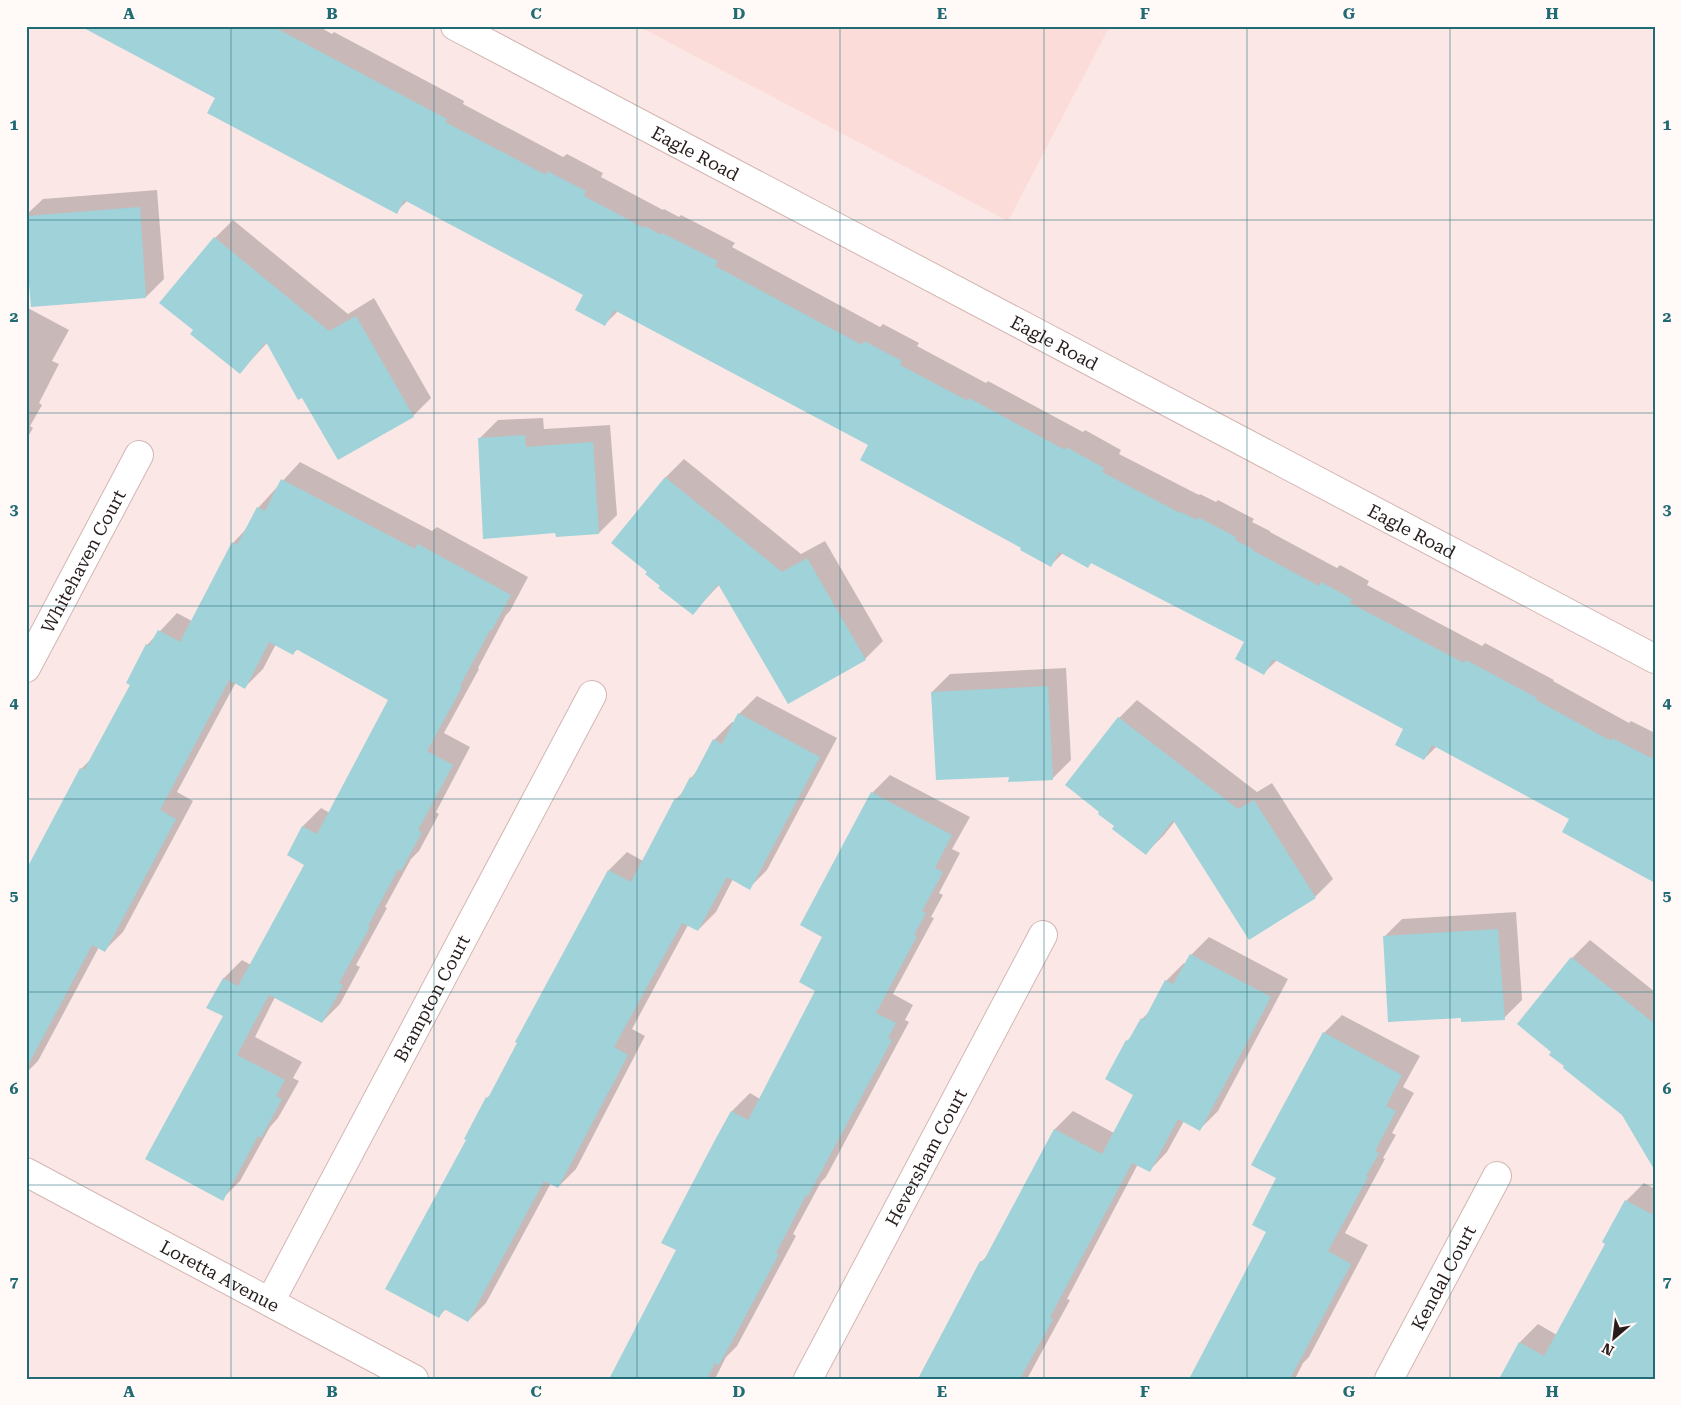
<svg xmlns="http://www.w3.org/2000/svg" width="1681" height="1405" font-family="'Roboto Serif',serif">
	<rect width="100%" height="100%" fill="#fbe8e6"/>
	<path fill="#fcdcd8" d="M 638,26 L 1110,26 L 1008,221 Z"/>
	<path fill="#0003" d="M 26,26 L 30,26 L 26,34 Z
		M 124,26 L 318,26 L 332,34 L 334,32 L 464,101 L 463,104 L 563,157 L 567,154 L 603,173 L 601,177 L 663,210 L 664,209 L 679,217 L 681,215 L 735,243 L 732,247 L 880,327 L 883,324 L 919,343 L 917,346 L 986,383 L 988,381 L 1083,432 L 1085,430 L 1121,450 L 1119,454 L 1199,495 L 1200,494 L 1216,502 L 1218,500 L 1254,519 L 1252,522 L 1270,531 L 1270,532 L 1337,568 L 1340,565 L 1369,581 L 1367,585 L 1482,646 L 1485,643 L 1554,680 L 1553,681 L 1629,723 L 1631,721 L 1655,733 L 1655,881 L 1571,818 L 1437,746 L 1424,759 L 1405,729 L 1277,660 L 1264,673 L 1245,642 L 1092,562 L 1088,566 L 1063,553 L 1051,565 L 1022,548 L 869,445 L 618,311 L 605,324 L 585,294 L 408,200 L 396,212 L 217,98 Z
		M 157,190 L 164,279 L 146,297 L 26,232 L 26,215 L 43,199 Z
		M 233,220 L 348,314 L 374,298 L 431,398 L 413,416 L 338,459 L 303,396 L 267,343 L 240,372 L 194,330 L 215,238 Z
		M 26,307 L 69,330 L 52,361 L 59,364 L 39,403 L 42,405 L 30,426 L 33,428 L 26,440 Z
		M 543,418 L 544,429 L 610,425 L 617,515 L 599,533 L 556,532 L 480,438 L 498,420 Z
		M 684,459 L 801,554 L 825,541 L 883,641 L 865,659 L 719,585 L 692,614 L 649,572 L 613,543 L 666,477 Z
		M 300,462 L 432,531 L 437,527 L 528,577 L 510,611 L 506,615 L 478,668 L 479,669 L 444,733 L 470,747 L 436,812 L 439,814 L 419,851 L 411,859 L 385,907 L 387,908 L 356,965 L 360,967 L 340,1004 L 322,1022 L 275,997 L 255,1037 L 302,1062 L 293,1078 L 299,1081 L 278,1118 L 270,1127 L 240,1181 L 222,1199 L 224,1016 L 208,1007 L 224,978 L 242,960 L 251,965 L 305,864 L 288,855 L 303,826 L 321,808 L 330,813 L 390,699 L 298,649 L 293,653 L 276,644 L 263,669 L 245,687 L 236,682 L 177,792 L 193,801 L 123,932 L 105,950 L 99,947 L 38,1061 L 26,1073 L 26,871 L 81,769 L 92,758 L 131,684 L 147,645 L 177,613 L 192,621 L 233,543 L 246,529 L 258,508 Z
		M 1066,668 L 1071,760 L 1053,778 L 1010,775 L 932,692 L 950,674 Z
		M 757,696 L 837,738 L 767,870 L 749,888 L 733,879 L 716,912 L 698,930 L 688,925 L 632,1029 L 645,1036 L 576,1169 L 558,1187 L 551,1183 L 486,1303 L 468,1321 L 446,1309 L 438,1317 L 467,1139 L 487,1098 L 492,1093 L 519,1042 L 517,1041 L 609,870 L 627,852 L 643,861 L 676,799 L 683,792 L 691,778 L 697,771 L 714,740 L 732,722 L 735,723 L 739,714 Z
		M 1137,700 L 1257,792 L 1272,783 L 1333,879 L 1315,897 L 1175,821 L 1164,835 L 1146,853 L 1101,812 L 1067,785 L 1119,718 Z
		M 890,775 L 970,817 L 952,849 L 960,853 L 939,893 L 943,895 L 931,917 L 934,918 L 893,994 L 913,1005 L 905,1020 L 909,1022 L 826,1177 L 821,1182 L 793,1234 L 796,1236 L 737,1346 L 726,1357 L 715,1379 L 610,1379 L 677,1250 L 732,1111 L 750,1093 L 760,1099 L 816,990 L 824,936 L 872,793 Z
		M 1516,912 L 1522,1000 L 1504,1018 L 1384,937 L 1402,919 Z
		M 1209,937 L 1288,979 L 1218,1111 L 1200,1129 L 1184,1121 L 1167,1152 L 1149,1171 L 1138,1164 L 1067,1299 L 1070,1300 L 1027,1379 L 918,1379 L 981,1262 L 988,1255 L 1055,1129 L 1073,1111 L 1114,1133 L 1135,1094 L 1127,1041 L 1133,1035 L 1142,1019 L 1150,1011 L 1166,981 L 1184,963 L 1186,964 L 1191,955 Z
		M 1590,940 L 1655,992 L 1655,1169 L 1623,1114 L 1565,1066 L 1553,1052 L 1572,958 Z
		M 1342,1015 L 1420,1056 L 1403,1087 L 1414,1093 L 1392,1133 L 1396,1135 L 1383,1158 L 1385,1159 L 1345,1233 L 1368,1245 L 1309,1357 L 1303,1363 L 1295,1379 L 1190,1379 L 1268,1232 L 1278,1178 L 1324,1033 Z
		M 1644,1183 L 1655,1189 L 1655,1379 L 1500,1379 L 1520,1342 L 1538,1324 L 1557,1335 L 1607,1243 L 1626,1201 Z"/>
	<path fill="#9fd2d9" d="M 80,26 L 272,26 L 447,119 L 445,122 L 546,175 L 547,171 L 586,191 L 584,196 L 644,228 L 645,226 L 661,235 L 662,233 L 718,261 L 715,266 L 862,345 L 864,341 L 902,361 L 900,365 L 968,401 L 969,398 L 1065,450 L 1066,447 L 1104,468 L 1102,472 L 1180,513 L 1181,512 L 1197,520 L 1198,517 L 1236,537 L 1235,540 L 1253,549 L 1252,550 L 1319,586 L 1321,582 L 1352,599 L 1350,603 L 1464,663 L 1466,660 L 1537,698 L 1536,700 L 1611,741 L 1612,738 L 1655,760 L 1655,883 L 1562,832 L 1569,819 L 1432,745 L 1424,760 L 1395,745 L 1403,729 L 1273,659 L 1264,675 L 1235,659 L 1244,642 L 1091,563 L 1088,568 L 1059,552 L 1051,567 L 1020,550 L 1021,548 L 860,460 L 868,445 L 614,310 L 605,326 L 575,310 L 583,295 L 404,200 L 397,214 L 207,113 L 215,98 Z
		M 140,207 L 146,298 L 31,307 L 26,248 L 26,216 Z
		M 214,237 L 329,331 L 356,316 L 414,417 L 338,460 L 302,398 L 298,400 L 266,342 L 240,374 L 190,334 L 193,330 L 159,303 Z
		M 525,435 L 526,447 L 593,442 L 599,534 L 556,537 L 555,533 L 483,539 L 478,438 Z
		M 665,477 L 782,572 L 807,558 L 866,660 L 788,704 L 718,584 L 693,615 L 658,588 L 660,586 L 645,574 L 647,572 L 611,543 Z
		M 281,479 L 415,549 L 418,544 L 511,595 L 492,630 L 490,630 L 460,686 L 462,687 L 427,751 L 453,765 L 418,830 L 422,832 L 401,871 L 398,869 L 368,926 L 370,927 L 339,983 L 343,985 L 322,1023 L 269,995 L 237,1055 L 285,1080 L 276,1096 L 282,1099 L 261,1138 L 258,1136 L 223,1201 L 145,1159 L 223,1016 L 206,1008 L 223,978 L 238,986 L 304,865 L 287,855 L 302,826 L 317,834 L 388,700 L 296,649 L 293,655 L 269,642 L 245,689 L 229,680 L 160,810 L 176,819 L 105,952 L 92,945 L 26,1069 L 26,870 L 80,768 L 84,770 L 130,685 L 126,683 L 146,644 L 149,646 L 158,630 L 180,642 L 232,542 L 237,545 L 257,507 L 265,511 Z
		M 1048,686 L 1053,780 L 1008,782 L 1009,777 L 936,780 L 931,692 Z
		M 738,713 L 820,757 L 750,890 L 727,877 L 698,931 L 682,923 L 614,1047 L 628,1055 L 558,1188 L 544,1181 L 468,1322 L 444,1309 L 439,1318 L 385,1289 L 466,1140 L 464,1139 L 486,1097 L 488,1098 L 517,1043 L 515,1042 L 608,870 L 631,882 L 675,798 L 678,800 L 690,777 L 692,779 L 713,739 L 722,744 Z
		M 1118,717 L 1238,809 L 1254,800 L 1316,898 L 1249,940 L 1173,820 L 1146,855 L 1112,829 L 1114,826 L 1098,814 L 1099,812 L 1065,785 Z
		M 871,792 L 952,835 L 935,868 L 943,872 L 922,911 L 926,913 L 914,935 L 917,936 L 876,1013 L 896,1023 L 888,1038 L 892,1040 L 808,1196 L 806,1195 L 776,1253 L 779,1254 L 719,1365 L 715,1363 L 707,1379 L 609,1379 L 676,1250 L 661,1243 L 715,1140 L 731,1111 L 748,1120 L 815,991 L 799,982 L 822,937 L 800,925 Z
		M 1498,929 L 1505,1020 L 1461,1022 L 1461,1018 L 1388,1022 L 1383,936 Z
		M 1190,954 L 1271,997 L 1200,1131 L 1178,1119 L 1150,1172 L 1132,1163 L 1050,1317 L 1053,1319 L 1020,1379 L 918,1379 L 980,1261 L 983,1262 L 1054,1129 L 1102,1154 L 1133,1095 L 1105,1079 L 1126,1040 L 1128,1041 L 1141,1018 L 1144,1020 L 1165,980 L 1173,984 Z
		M 1571,957 L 1655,1024 L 1655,1171 L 1622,1115 L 1563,1068 L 1564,1066 L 1549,1055 L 1551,1052 L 1517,1024 Z
		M 1323,1032 L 1402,1075 L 1386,1106 L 1396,1111 L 1375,1151 L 1379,1153 L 1366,1176 L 1368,1177 L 1328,1251 L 1351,1264 L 1290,1379 L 1189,1379 L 1266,1232 L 1252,1225 L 1276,1178 L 1251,1165 Z
		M 1625,1200 L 1655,1216 L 1655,1379 L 1499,1379 L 1519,1342 L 1544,1356 L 1605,1244 L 1602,1242 Z"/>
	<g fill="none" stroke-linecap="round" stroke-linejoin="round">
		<defs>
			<g id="street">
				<path id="s1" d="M 455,26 L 1655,659"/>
				<path id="s2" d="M 26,668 L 139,455"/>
				<path id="s3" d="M 26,1172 L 414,1379"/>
				<path id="s4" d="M 270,1302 L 592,695"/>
				<path id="s5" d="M 808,1379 L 1043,935"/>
				<path id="s6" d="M 1389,1379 L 1497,1176"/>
			</g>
		</defs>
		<use href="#street" stroke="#d3b6b3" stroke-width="30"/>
		<use href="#street" stroke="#fff" stroke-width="28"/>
	</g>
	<path fill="none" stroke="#216b74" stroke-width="1" stroke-opacity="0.55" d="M 231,26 L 231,1379M 434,26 L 434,1379M 637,26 L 637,1379M 840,26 L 840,1379M 1044,26 L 1044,1379M 1247,26 L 1247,1379M 1450,26 L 1450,1379M 26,220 L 1655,220M 26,413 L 1655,413M 26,606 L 1655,606M 26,799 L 1655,799M 26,992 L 1655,992M 26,1185 L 1655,1185"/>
	<g text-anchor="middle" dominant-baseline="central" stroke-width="4" stroke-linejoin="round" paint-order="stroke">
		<g font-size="18" fill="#281d1c" stroke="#fff9f8">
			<text stroke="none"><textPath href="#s1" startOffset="272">Eagle Road</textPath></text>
			<text stroke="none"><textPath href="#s1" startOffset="678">Eagle Road</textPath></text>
			<text stroke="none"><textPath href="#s1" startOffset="1082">Eagle Road</textPath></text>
			<text stroke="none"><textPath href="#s2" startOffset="121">Whitehaven Court</textPath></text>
			<text stroke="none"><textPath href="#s4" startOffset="344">Brampton Court</textPath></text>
			<text stroke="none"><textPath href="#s5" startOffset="251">Heversham Court</textPath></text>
			<text stroke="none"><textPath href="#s3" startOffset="220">Loretta Avenue</textPath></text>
			<text stroke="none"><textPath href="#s6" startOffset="115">Kendal Court</textPath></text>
		</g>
	</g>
	<rect width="1681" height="1405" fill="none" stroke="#fff9f8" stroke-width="55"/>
	<g transform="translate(1614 1338) rotate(208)" stroke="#fff9f8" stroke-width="4" paint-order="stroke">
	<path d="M0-4L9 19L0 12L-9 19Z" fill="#281d1c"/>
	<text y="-8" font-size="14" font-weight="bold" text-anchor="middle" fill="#281d1c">N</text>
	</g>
	<rect x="28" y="28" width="1626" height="1350" fill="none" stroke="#216b74" stroke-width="2"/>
	<g font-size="16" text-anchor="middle" font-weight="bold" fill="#216b74">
		<text x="129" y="19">A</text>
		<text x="332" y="19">B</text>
		<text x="536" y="19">C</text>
		<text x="739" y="19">D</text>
		<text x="942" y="19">E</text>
		<text x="1145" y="19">F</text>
		<text x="1349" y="19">G</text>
		<text x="1552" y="19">H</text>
		<text x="14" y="130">1</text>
		<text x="1667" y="130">1</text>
		<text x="14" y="322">2</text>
		<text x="1667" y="322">2</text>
		<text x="14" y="515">3</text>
		<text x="1667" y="515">3</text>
		<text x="14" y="708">4</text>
		<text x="1667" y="708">4</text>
		<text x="14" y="901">5</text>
		<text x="1667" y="901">5</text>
		<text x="14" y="1094">6</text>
		<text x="1667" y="1094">6</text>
		<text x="14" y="1287">7</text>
		<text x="1667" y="1287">7</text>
		<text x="129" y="1397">A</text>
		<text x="332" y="1397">B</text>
		<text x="536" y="1397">C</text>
		<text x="739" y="1397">D</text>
		<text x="942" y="1397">E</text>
		<text x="1145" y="1397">F</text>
		<text x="1349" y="1397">G</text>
		<text x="1552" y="1397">H</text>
	</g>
</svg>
